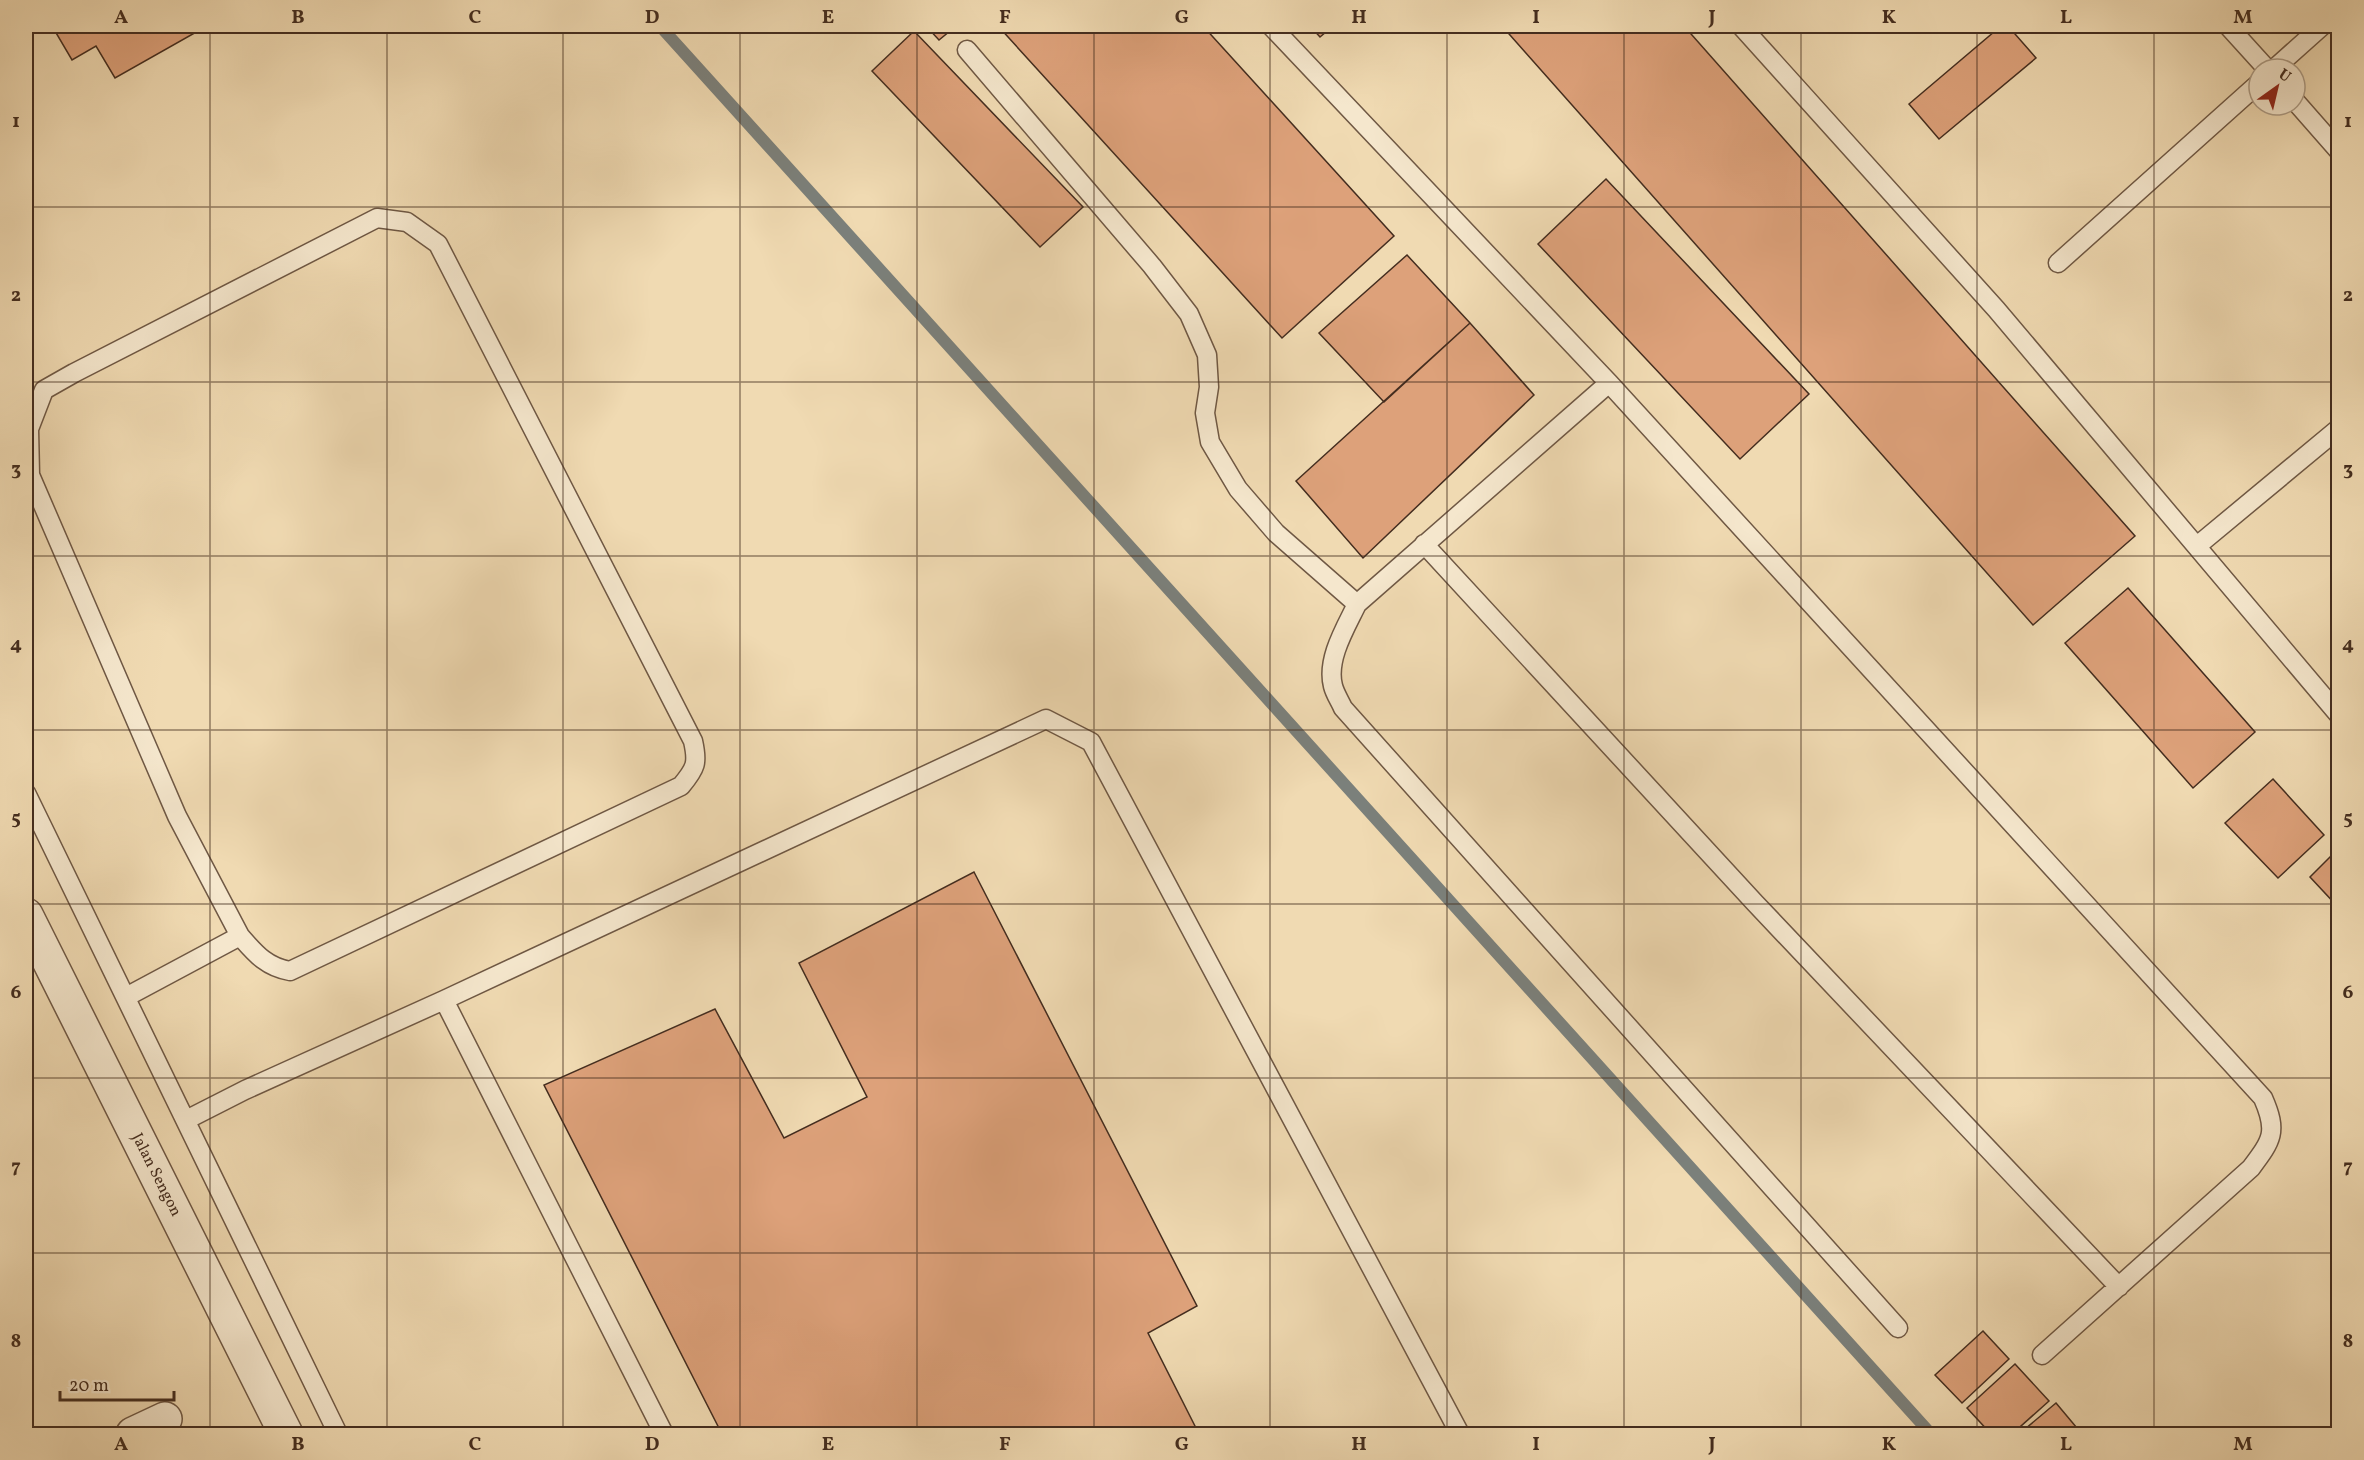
<svg xmlns="http://www.w3.org/2000/svg" width="2364" height="1460" font-family="Vollkorn,serif">
	<rect width="100%" height="100%" fill="#f0dab2"/>
	<filter id="stains"><feTurbulence type="fractalNoise" baseFrequency=".00333" numOctaves="4"/><feColorMatrix values="0 0 0 0 .2 0 0 0 0 .09 0 0 0 0 .02 0 0 0 .5 -.17"/></filter>
	<radialGradient id="worn" r=".72"><stop offset=".6" stop-color="#630" stop-opacity="0"/><stop offset="1" stop-color="#630" stop-opacity=".3"/></radialGradient>
	<g fill="none" stroke-linecap="round" stroke-linejoin="round">
		<path stroke="#7b807b" stroke-width="12" d="M 660,26 L 1931,1434"/>
	</g>
	<path fill="#dda17a" stroke="#442d1f" stroke-width="1.5" d="M 52,26 L 207,26 L 115,78 L 96,46 L 72,60 Z
		M 926,26 L 956,26 L 939,40 Z
		M 998,26 L 1203,26 L 1394,236 L 1282,338 Z
		M 1310,26 L 1333,26 L 1320,37 Z
		M 1502,26 L 1684,26 L 2135,536 L 2033,625 Z
		M 2001,26 L 2008,26 L 2036,58 L 1939,139 L 1909,104 Z
		M 914,31 L 1083,207 L 1040,247 L 872,71 Z
		M 1606,179 L 1809,394 L 1740,459 L 1538,244 Z
		M 1407,255 L 1470,323 L 1384,402 L 1319,333 Z
		M 1470,323 L 1534,395 L 1363,558 L 1296,481 Z
		M 2128,588 L 2255,732 L 2193,788 L 2065,643 Z
		M 2273,779 L 2324,835 L 2278,878 L 2225,823 Z
		M 2338,849 L 2338,907 L 2310,877 Z
		M 974,872 L 1197,1306 L 1148,1333 L 1199,1434 L 722,1434 L 544,1085 L 715,1009 L 784,1138 L 867,1097 L 799,963 Z
		M 1983,1331 L 2009,1359 L 1962,1403 L 1935,1375 Z
		M 2015,1364 L 2049,1401 L 2012,1434 L 1991,1434 L 1967,1408 Z
		M 2056,1403 L 2082,1434 L 2019,1434 Z"/>
	<g fill="none" stroke-linecap="round" stroke-linejoin="round">
		<defs>
			<path id="lane" d="M 1271,26 L 1609,383 L 2263,1098 C 2278,1132 2272,1140 2251,1168 L 2042,1355
				M 1741,26 L 1996,309 L 2338,714
				M 2228,26 L 2267,69
				M 967,50 L 1152,266 L 1189,314 L 1207,355 L 1209,387 L 1205,413 L 1210,442 L 1238,489 L 1276,533 L 1357,604
				M 2274,69 L 2322,26
				M 2295,101 L 2338,150
				M 2058,263 L 2259,83
				M 1609,383 L 1357,604 C 1346,627 1326,659 1333,686 C 1335,694 1340,701 1343,708 L 1898,1328
				M 1424,544 L 1755,903 L 2119,1287
				M 2197,546 L 2338,429
				M 26,793 L 338,1434
				M 126,997 L 240,936 C 255,953 266,967 290,971 L 681,786 C 696,768 698,763 693,741 L 438,244 L 407,222 L 377,218 L 74,373 L 44,390 L 29,429 L 30,475 L 177,816 L 240,936
				M 444,1000 L 664,1434
				M 186,1120 L 245,1090 L 444,1000 L 1046,719 L 1091,742 L 1460,1434"/>
			<path id="street" d="M 26,915 L 286,1434
				M 133,1434 L 165,1419"/>
		</defs>
		<use href="#lane" stroke="#6f5844" stroke-width="21"/>
		<use href="#street" stroke="#6f5844" stroke-width="36"/>
		<use href="#lane" stroke="#f5e7cd" stroke-width="18"/>
		<use href="#street" stroke="#f5e7cd" stroke-width="33"/>
	</g>
	<path fill="none" stroke="#442d1f" stroke-width="1.5" stroke-opacity="0.55" d="M 210,26 L 210,1434M 387,26 L 387,1434M 563,26 L 563,1434M 740,26 L 740,1434M 917,26 L 917,1434M 1094,26 L 1094,1434M 1270,26 L 1270,1434M 1447,26 L 1447,1434M 1624,26 L 1624,1434M 1801,26 L 1801,1434M 1977,26 L 1977,1434M 2154,26 L 2154,1434M 26,207 L 2338,207M 26,382 L 2338,382M 26,556 L 2338,556M 26,730 L 2338,730M 26,904 L 2338,904M 26,1078 L 2338,1078M 26,1253 L 2338,1253"/>
	<g text-anchor="middle" dominant-baseline="central" stroke-width="5" stroke-linejoin="round" paint-order="stroke">
		<g font-size="16" fill="#442d1f" stroke="#f5e7cd">
			<text transform="translate(156 1175) rotate(63)">Jalan Sengon</text>
		</g>
	</g>
	<rect width="2364" height="1460" fill="none" stroke="#f0dab2" stroke-width="66"/>
	<g transform="translate(2277 87) rotate(34)"><circle r="28" fill="#f5e7cd" stroke="#ae9d87" stroke-width="1.5"/>
	<path d="M0-4.5L10 22L0 15L-10 22Z" fill="#8f2418"/>
	<text y="-9" font-size="16" font-weight="bold" text-anchor="middle" fill="#442d1f">U</text>
	</g>
	<path d="M60 1391v9h114v-9" fill="none" stroke="#442d1f" stroke-width="3"/>
	<text x="69" y="1391" font-size="18" fill="#442d1f" stroke="#f5e7cd" stroke-width="4.5" paint-order="stroke">20 m</text>
	<rect x="33" y="33" width="2298" height="1394" fill="none" stroke="#442d1f" stroke-width="2"/>
	<g font-size="20" text-anchor="middle" font-weight="bold" fill="#442d1f">
		<text x="121" y="23">A</text>
		<text x="298" y="23">B</text>
		<text x="475" y="23">C</text>
		<text x="652" y="23">D</text>
		<text x="828" y="23">E</text>
		<text x="1005" y="23">F</text>
		<text x="1182" y="23">G</text>
		<text x="1359" y="23">H</text>
		<text x="1536" y="23">I</text>
		<text x="1712" y="23">J</text>
		<text x="1889" y="23">K</text>
		<text x="2066" y="23">L</text>
		<text x="2243" y="23">M</text>
		<text x="16" y="127">1</text>
		<text x="2348" y="127">1</text>
		<text x="16" y="301">2</text>
		<text x="2348" y="301">2</text>
		<text x="16" y="475">3</text>
		<text x="2348" y="475">3</text>
		<text x="16" y="650">4</text>
		<text x="2348" y="650">4</text>
		<text x="16" y="824">5</text>
		<text x="2348" y="824">5</text>
		<text x="16" y="998">6</text>
		<text x="2348" y="998">6</text>
		<text x="16" y="1172">7</text>
		<text x="2348" y="1172">7</text>
		<text x="16" y="1347">8</text>
		<text x="2348" y="1347">8</text>
		<text x="121" y="1450">A</text>
		<text x="298" y="1450">B</text>
		<text x="475" y="1450">C</text>
		<text x="652" y="1450">D</text>
		<text x="828" y="1450">E</text>
		<text x="1005" y="1450">F</text>
		<text x="1182" y="1450">G</text>
		<text x="1359" y="1450">H</text>
		<text x="1536" y="1450">I</text>
		<text x="1712" y="1450">J</text>
		<text x="1889" y="1450">K</text>
		<text x="2066" y="1450">L</text>
		<text x="2243" y="1450">M</text>
	</g>
	<rect width="100%" height="100%" filter="url(#stains)"/>
	<rect width="100%" height="100%" fill="url(#worn)"/>
</svg>
